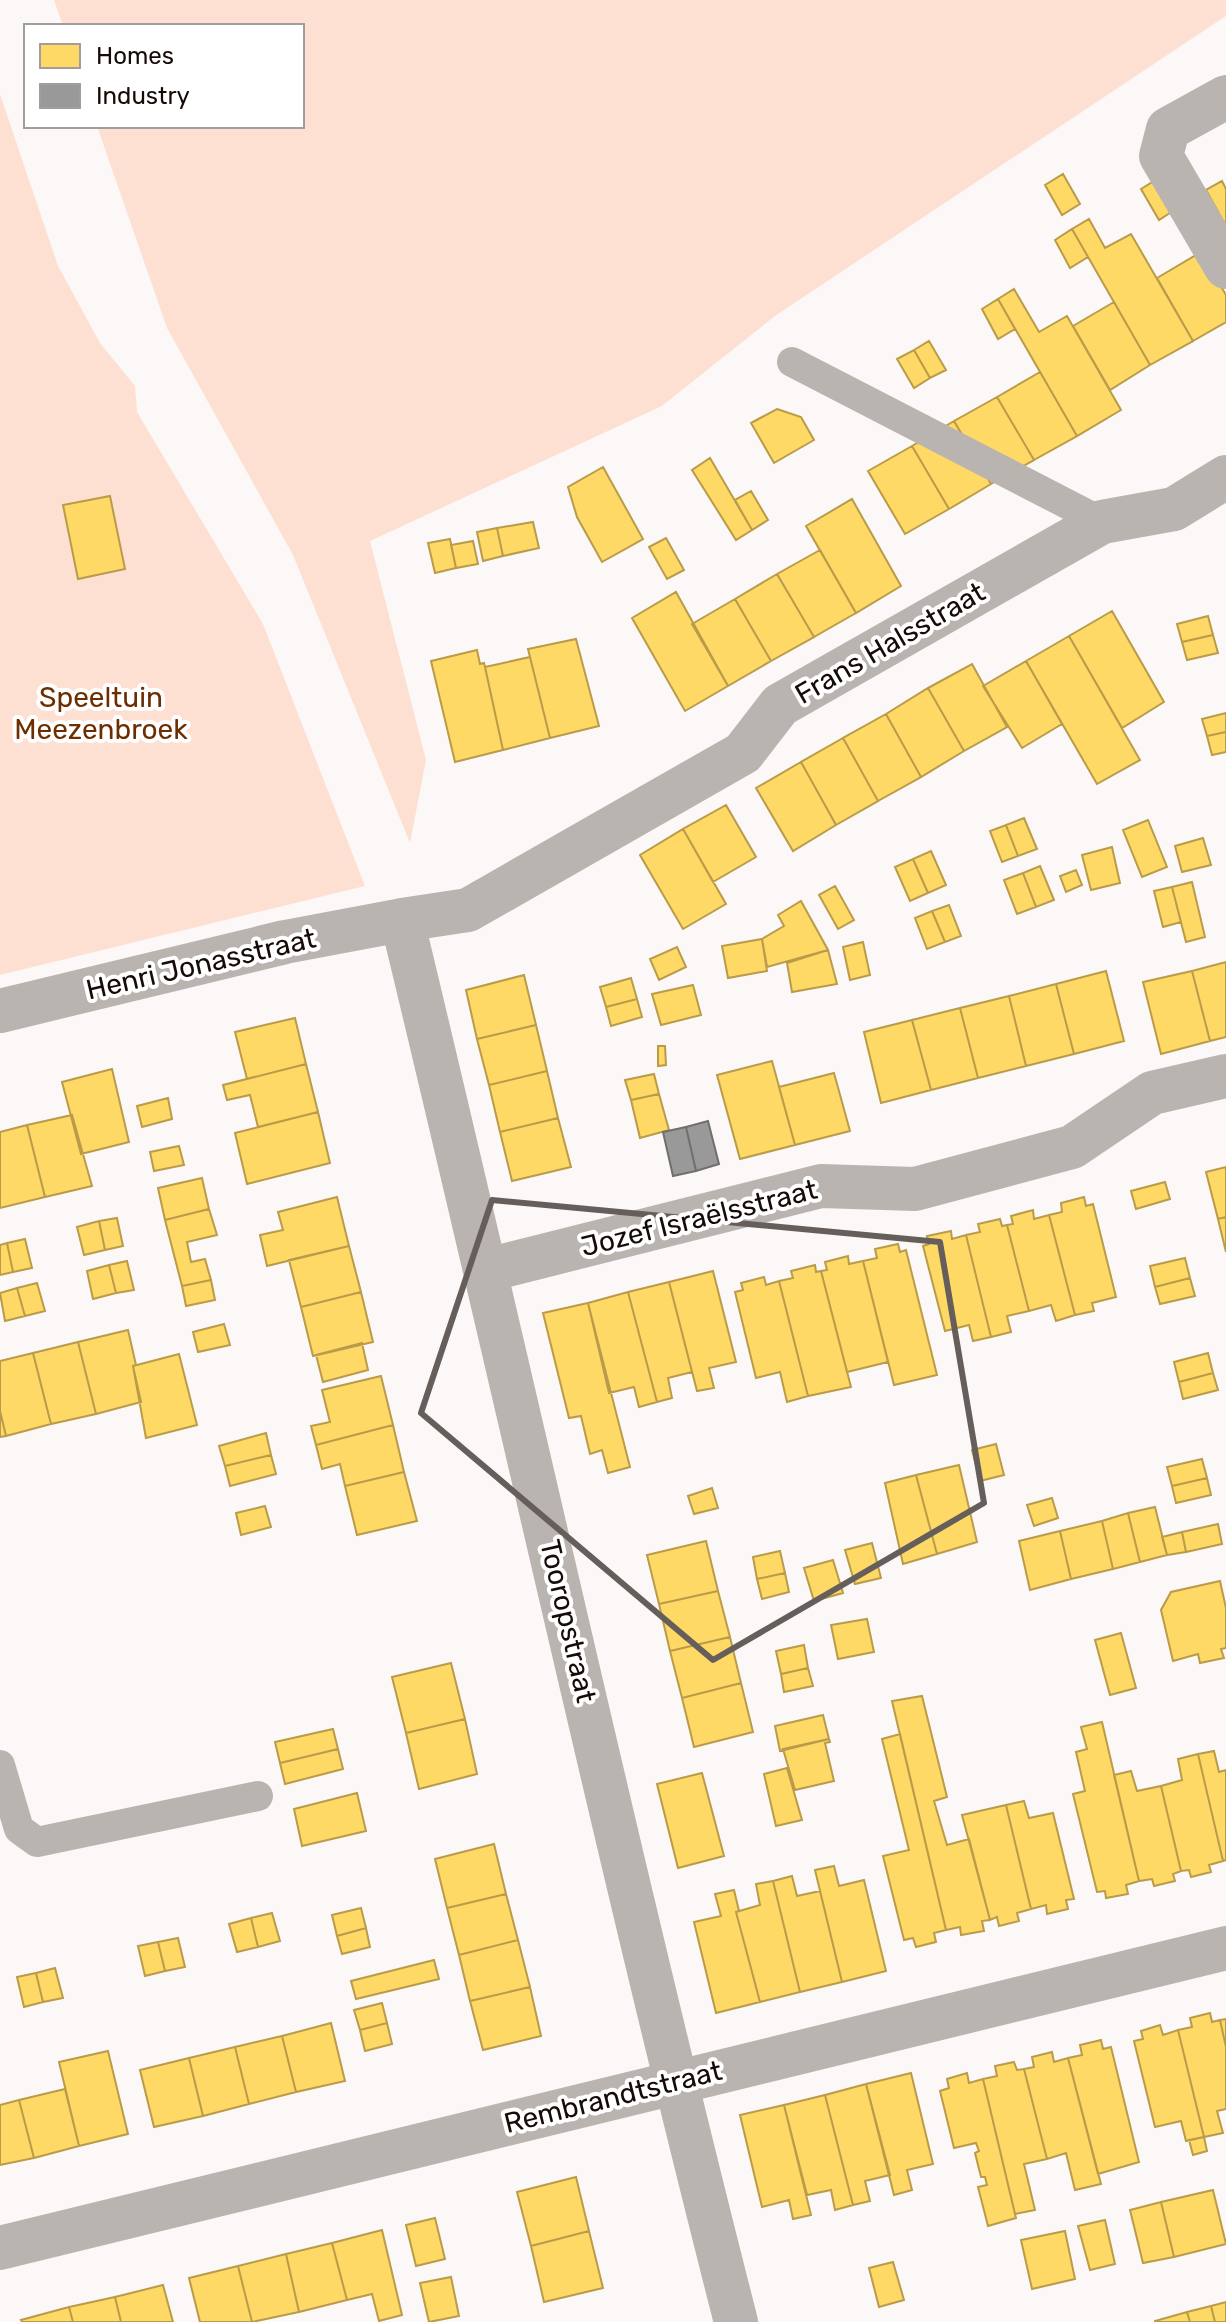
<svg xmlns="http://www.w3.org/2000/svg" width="1226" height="2322" font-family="Rubik,sans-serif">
	<rect width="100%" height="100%" fill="#fcf8f7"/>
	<path fill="#fde0d2" d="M 54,0 L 1226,0 L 1226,16 L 775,316 L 662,406 L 370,541 L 426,760 L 410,843 L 293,555 L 167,328 L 97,126 L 302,126 L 302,26 L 63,26 Z
		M 0,94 L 58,266 L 100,343 L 135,386 L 137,412 L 263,624 L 365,886 L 0,975 Z"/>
	<path fill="#ffd966" stroke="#b99b49" stroke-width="2" d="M 1063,174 L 1080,204 L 1062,215 L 1045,185 Z
		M 1159,178 L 1176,209 L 1159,220 L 1141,189 Z
		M 1222,181 L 1226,189 L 1226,226 L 1206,190 Z
		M 1089,219 L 1105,248 L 1131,234 L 1193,341 L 1150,365 L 1072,229 Z
		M 1072,229 L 1088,257 L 1070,268 L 1055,240 Z
		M 1201,252 L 1226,295 L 1226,322 L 1193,341 L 1157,278 Z
		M 1014,289 L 1039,332 L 1067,316 L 1121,410 L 1077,436 L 998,299 Z
		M 998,299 L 1015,329 L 998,339 L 982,309 Z
		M 1114,302 L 1150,365 L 1110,390 L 1073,326 Z
		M 929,341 L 946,370 L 930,378 L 914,350 Z
		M 914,350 L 930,378 L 914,388 L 897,359 Z
		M 1040,372 L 1077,436 L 1034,460 L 997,397 Z
		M 997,397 L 1034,460 L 991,484 L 954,421 Z
		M 777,409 L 801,417 L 814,440 L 774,463 L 751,423 Z
		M 954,421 L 991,484 L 949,509 L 912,446 Z
		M 912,446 L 949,509 L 905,534 L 868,471 Z
		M 710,458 L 752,530 L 736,540 L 692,470 Z
		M 603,467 L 643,539 L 602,562 L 577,517 L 568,487 Z
		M 751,491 L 768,520 L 752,530 L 735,500 Z
		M 110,496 L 125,569 L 78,579 L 63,505 Z
		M 852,499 L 901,586 L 856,613 L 806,526 Z
		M 533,522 L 539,548 L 503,556 L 497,528 Z
		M 497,528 L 503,556 L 483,561 L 477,532 Z
		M 666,538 L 684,570 L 667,579 L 649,547 Z
		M 450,539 L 456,568 L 435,573 L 428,543 Z
		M 473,541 L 478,564 L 456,568 L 451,545 Z
		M 820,550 L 856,613 L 814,637 L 777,574 Z
		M 777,574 L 814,637 L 771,661 L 735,599 Z
		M 676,592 L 728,686 L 685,711 L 632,618 Z
		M 735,599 L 771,661 L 728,686 L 692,624 Z
		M 1112,611 L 1164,702 L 1122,728 L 1069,636 Z
		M 1208,616 L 1213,635 L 1182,642 L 1177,624 Z
		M 1213,635 L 1218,653 L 1187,660 L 1182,642 Z
		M 1069,636 L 1140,760 L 1097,784 L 1026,661 Z
		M 576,639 L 599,726 L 550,738 L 528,649 Z
		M 477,650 L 480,664 L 484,663 L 485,667 L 503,750 L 455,762 L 431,661 Z
		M 530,657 L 550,738 L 503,750 L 485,667 Z
		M 1026,661 L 1062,724 L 1022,748 L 983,686 Z
		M 972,664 L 1007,727 L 964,751 L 928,688 Z
		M 928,688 L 964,751 L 921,777 L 886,714 Z
		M 1226,713 L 1226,732 L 1207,736 L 1202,719 Z
		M 886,714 L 921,777 L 878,801 L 843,738 Z
		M 1226,732 L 1226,752 L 1212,755 L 1207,736 Z
		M 843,738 L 878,801 L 836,825 L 801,762 Z
		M 801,762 L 836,825 L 793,851 L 756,788 Z
		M 726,805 L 756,857 L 713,882 L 683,829 Z
		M 1024,818 L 1037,849 L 1018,856 L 1006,825 Z
		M 1148,820 L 1167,867 L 1142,877 L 1123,830 Z
		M 1006,825 L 1018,856 L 1002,862 L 990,831 Z
		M 683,829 L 726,904 L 683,929 L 640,855 Z
		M 1203,838 L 1211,865 L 1182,872 L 1175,846 Z
		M 1112,847 L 1120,883 L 1091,890 L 1082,855 Z
		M 931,851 L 946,885 L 928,893 L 913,859 Z
		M 913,859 L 928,893 L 910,901 L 895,867 Z
		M 1040,866 L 1054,900 L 1036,907 L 1023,873 Z
		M 1076,870 L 1082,885 L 1066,892 L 1060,876 Z
		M 1023,873 L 1036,907 L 1017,914 L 1004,880 Z
		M 1192,882 L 1205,937 L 1186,942 L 1172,887 Z
		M 835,886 L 854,920 L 838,929 L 819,895 Z
		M 1172,887 L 1181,922 L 1163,927 L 1154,891 Z
		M 801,901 L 828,950 L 767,967 L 762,939 L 784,926 L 778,915 Z
		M 949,905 L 961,936 L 945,942 L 932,911 Z
		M 932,911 L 945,942 L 927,949 L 915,918 Z
		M 762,939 L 767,971 L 728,978 L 722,946 Z
		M 863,942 L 870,975 L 850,980 L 843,947 Z
		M 677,947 L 686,967 L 659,980 L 650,959 Z
		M 828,950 L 837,984 L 792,992 L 787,963 Z
		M 1226,962 L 1226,1037 L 1210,1041 L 1192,971 Z
		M 1106,971 L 1124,1041 L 1074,1054 L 1056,984 Z
		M 1192,971 L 1210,1041 L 1161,1054 L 1143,982 Z
		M 524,975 L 536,1025 L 477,1039 L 466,990 Z
		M 631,978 L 637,999 L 606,1007 L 600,987 Z
		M 1056,984 L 1074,1054 L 1026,1066 L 1009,996 Z
		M 693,985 L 701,1015 L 661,1025 L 652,994 Z
		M 1009,996 L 1026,1066 L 978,1078 L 960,1008 Z
		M 637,999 L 642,1017 L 611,1026 L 606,1007 Z
		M 960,1008 L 978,1078 L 931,1090 L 912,1020 Z
		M 295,1018 L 306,1064 L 247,1079 L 235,1032 Z
		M 912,1020 L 931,1090 L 881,1103 L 864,1032 Z
		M 536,1025 L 547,1071 L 489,1085 L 477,1039 Z
		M 658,1046 L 665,1046 L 666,1065 L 658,1066 Z
		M 772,1061 L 795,1145 L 740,1159 L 717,1075 Z
		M 306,1064 L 318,1112 L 258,1127 L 250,1095 L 227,1100 L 223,1085 Z
		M 112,1069 L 129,1142 L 81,1154 L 62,1082 Z
		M 547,1071 L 558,1118 L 500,1132 L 489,1085 Z
		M 834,1073 L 850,1131 L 795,1145 L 779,1087 Z
		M 654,1074 L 659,1094 L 631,1100 L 625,1080 Z
		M 659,1094 L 669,1130 L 640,1138 L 631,1100 Z
		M 168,1098 L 172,1119 L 142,1127 L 137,1106 Z
		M 318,1112 L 330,1163 L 247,1184 L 235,1133 Z
		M 72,1115 L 92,1186 L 45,1197 L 27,1125 Z
		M 558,1118 L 571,1167 L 512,1181 L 500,1132 Z
		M 27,1125 L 45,1197 L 0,1208 L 0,1132 Z
		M 179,1146 L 184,1165 L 154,1171 L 150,1152 Z
		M 1226,1167 L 1226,1217 L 1218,1219 L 1206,1172 Z
		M 202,1178 L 209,1209 L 165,1220 L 158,1188 Z
		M 1165,1182 L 1170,1199 L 1136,1209 L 1131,1191 Z
		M 337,1197 L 349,1246 L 267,1266 L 260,1235 L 283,1230 L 278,1212 Z
		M 1084,1197 L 1086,1206 L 1093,1204 L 1116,1297 L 1092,1303 L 1094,1311 L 1075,1315 L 1049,1215 L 1062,1212 L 1061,1203 Z
		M 209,1209 L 217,1235 L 187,1242 L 191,1262 L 205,1259 L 211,1280 L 182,1286 L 165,1220 Z
		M 1033,1210 L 1034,1219 L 1049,1215 L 1075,1315 L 1056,1321 L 1051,1305 L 1029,1311 L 1007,1225 L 1013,1224 L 1011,1216 Z
		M 1226,1217 L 1226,1252 L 1218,1219 Z
		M 117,1218 L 123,1246 L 105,1250 L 99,1221 Z
		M 1000,1219 L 1002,1226 L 1007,1225 L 1029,1311 L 1007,1316 L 1011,1332 L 991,1337 L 966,1235 L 980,1232 L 978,1224 Z
		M 99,1221 L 105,1250 L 84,1255 L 77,1227 Z
		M 951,1231 L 952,1239 L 966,1235 L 991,1337 L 973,1341 L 969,1325 L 945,1331 L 923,1246 L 929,1244 L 927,1236 Z
		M 25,1239 L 32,1268 L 13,1272 L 7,1243 Z
		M 7,1243 L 13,1272 L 0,1275 L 0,1245 Z
		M 898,1244 L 900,1252 L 906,1250 L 937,1375 L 894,1385 L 863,1261 L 877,1258 L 875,1249 Z
		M 349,1246 L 361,1292 L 301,1307 L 289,1260 Z
		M 848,1256 L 849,1264 L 863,1261 L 888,1362 L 847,1372 L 821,1271 L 827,1270 L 825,1262 Z
		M 1185,1258 L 1190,1278 L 1155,1287 L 1150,1266 Z
		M 127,1261 L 134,1290 L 116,1293 L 109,1265 Z
		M 109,1265 L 116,1293 L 93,1299 L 87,1271 Z
		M 815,1265 L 816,1272 L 821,1271 L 851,1387 L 808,1396 L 779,1281 L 793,1278 L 791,1271 Z
		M 713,1271 L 736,1362 L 709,1368 L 714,1388 L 697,1391 L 669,1282 Z
		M 764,1277 L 766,1285 L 779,1281 L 808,1396 L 787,1402 L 780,1372 L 756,1378 L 735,1292 L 743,1290 L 741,1283 Z
		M 1190,1278 L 1195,1296 L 1160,1304 L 1155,1287 Z
		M 211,1280 L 215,1300 L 186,1306 L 182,1286 Z
		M 669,1282 L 692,1372 L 668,1378 L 672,1398 L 657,1402 L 628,1292 Z
		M 37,1283 L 45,1311 L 25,1316 L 17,1288 Z
		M 17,1288 L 25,1316 L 5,1321 L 0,1293 Z
		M 361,1292 L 373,1342 L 313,1356 L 301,1307 Z
		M 628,1292 L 657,1402 L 639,1407 L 634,1387 L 609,1393 L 588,1303 Z
		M 588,1303 L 630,1467 L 608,1473 L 602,1450 L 590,1454 L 581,1416 L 569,1418 L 543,1313 Z
		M 224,1324 L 230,1345 L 198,1352 L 193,1332 Z
		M 128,1330 L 136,1365 L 133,1366 L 141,1402 L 96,1414 L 78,1342 Z
		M 78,1342 L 96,1414 L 51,1424 L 33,1353 Z
		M 362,1343 L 368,1370 L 323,1382 L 316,1355 Z
		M 33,1353 L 51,1424 L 6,1436 L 0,1411 L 0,1361 Z
		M 1208,1353 L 1213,1373 L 1179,1382 L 1174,1362 Z
		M 179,1354 L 197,1425 L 146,1438 L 133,1366 Z
		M 1213,1373 L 1218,1390 L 1183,1399 L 1179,1382 Z
		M 381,1376 L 393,1425 L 316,1445 L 311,1426 L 330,1422 L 322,1390 Z
		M 0,1411 L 6,1436 L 0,1437 Z
		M 393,1425 L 404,1472 L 345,1486 L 340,1464 L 322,1469 L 316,1445 Z
		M 266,1433 L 271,1455 L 225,1466 L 219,1446 Z
		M 996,1444 L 1004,1475 L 980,1481 L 972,1450 Z
		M 271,1455 L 276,1474 L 230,1486 L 225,1466 Z
		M 1202,1459 L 1207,1478 L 1172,1486 L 1167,1467 Z
		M 959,1465 L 977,1542 L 937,1554 L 916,1475 Z
		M 404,1472 L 417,1521 L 357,1535 L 345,1486 Z
		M 916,1475 L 937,1554 L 903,1564 L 885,1483 Z
		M 1207,1478 L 1211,1495 L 1176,1503 L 1172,1486 Z
		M 712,1488 L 718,1508 L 694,1514 L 688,1496 Z
		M 1052,1498 L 1058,1518 L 1034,1526 L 1027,1505 Z
		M 265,1506 L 271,1527 L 241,1535 L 236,1513 Z
		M 1155,1507 L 1167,1555 L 1140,1562 L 1128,1513 Z
		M 1128,1513 L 1140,1562 L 1113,1569 L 1102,1521 Z
		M 1102,1521 L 1113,1569 L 1071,1579 L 1060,1531 Z
		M 1218,1524 L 1222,1544 L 1186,1552 L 1182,1532 Z
		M 1060,1531 L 1071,1579 L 1030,1590 L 1019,1541 Z
		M 1182,1532 L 1186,1552 L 1167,1555 L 1162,1537 Z
		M 706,1541 L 718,1591 L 659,1604 L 647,1555 Z
		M 872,1543 L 881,1578 L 855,1584 L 845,1550 Z
		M 780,1551 L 785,1573 L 757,1579 L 753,1557 Z
		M 833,1560 L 843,1593 L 814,1601 L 804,1568 Z
		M 785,1573 L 789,1592 L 762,1599 L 757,1579 Z
		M 1220,1581 L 1226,1608 L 1226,1648 L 1221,1649 L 1224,1658 L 1200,1663 L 1198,1654 L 1173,1661 L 1161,1610 L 1171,1592 Z
		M 718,1591 L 730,1637 L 670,1651 L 659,1604 Z
		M 867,1619 L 874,1652 L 838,1659 L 831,1625 Z
		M 1121,1633 L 1136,1688 L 1110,1695 L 1095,1640 Z
		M 730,1637 L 741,1683 L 682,1698 L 670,1651 Z
		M 804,1645 L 808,1668 L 781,1674 L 776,1651 Z
		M 451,1663 L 465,1719 L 406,1733 L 392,1677 Z
		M 808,1668 L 813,1686 L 784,1692 L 781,1674 Z
		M 741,1683 L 753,1732 L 694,1747 L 682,1698 Z
		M 922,1696 L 947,1797 L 934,1801 L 947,1845 L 969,1839 L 990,1920 L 982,1921 L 984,1931 L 961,1935 L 960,1927 L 946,1930 L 892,1701 Z
		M 823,1715 L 829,1739 L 780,1751 L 775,1726 Z
		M 465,1719 L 477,1774 L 419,1789 L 406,1733 Z
		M 1102,1722 L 1139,1881 L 1126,1885 L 1128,1894 L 1106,1898 L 1105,1891 L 1097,1892 L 1073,1794 L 1085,1791 L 1076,1752 L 1087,1749 L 1081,1727 Z
		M 333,1729 L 338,1749 L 280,1763 L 275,1742 Z
		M 900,1734 L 946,1930 L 934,1933 L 936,1942 L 916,1947 L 913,1938 L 904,1940 L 883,1856 L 909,1850 L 882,1739 Z
		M 829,1739 L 830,1742 L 825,1743 L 834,1781 L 795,1790 L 783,1749 Z
		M 338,1749 L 343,1769 L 285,1784 L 280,1763 Z
		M 1214,1751 L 1219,1772 L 1226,1770 L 1226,1860 L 1223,1861 L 1198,1754 Z
		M 1198,1754 L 1223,1861 L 1209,1865 L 1211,1872 L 1191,1877 L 1189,1870 L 1181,1871 L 1161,1786 L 1182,1780 L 1178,1759 Z
		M 787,1768 L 802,1820 L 776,1826 L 764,1774 Z
		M 1131,1771 L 1137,1791 L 1161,1786 L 1181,1871 L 1173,1874 L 1175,1881 L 1154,1886 L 1152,1879 L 1139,1881 L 1114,1775 Z
		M 702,1773 L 724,1856 L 678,1868 L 657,1784 Z
		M 357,1793 L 366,1831 L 302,1846 L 294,1809 Z
		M 1024,1801 L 1029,1818 L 1053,1813 L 1074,1899 L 1066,1900 L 1068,1909 L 1047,1914 L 1046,1905 L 1031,1909 L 1006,1805 Z
		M 1006,1805 L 1031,1909 L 1017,1913 L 1019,1921 L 999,1926 L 997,1917 L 990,1920 L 962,1815 Z
		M 494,1844 L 506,1894 L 447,1908 L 435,1859 Z
		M 834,1866 L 839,1886 L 864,1880 L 886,1971 L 842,1982 L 815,1870 Z
		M 792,1876 L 797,1896 L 820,1891 L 842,1982 L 800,1992 L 773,1881 Z
		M 773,1881 L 800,1992 L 760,2002 L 736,1912 L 760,1905 L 756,1884 Z
		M 734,1890 L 739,1911 L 736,1912 L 760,2002 L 716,2013 L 694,1922 L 721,1916 L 715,1894 Z
		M 506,1894 L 518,1940 L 459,1955 L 447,1908 Z
		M 361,1908 L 366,1928 L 337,1936 L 332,1915 Z
		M 272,1913 L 280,1941 L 258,1947 L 251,1918 Z
		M 251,1918 L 258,1947 L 237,1952 L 229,1924 Z
		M 366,1928 L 370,1947 L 342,1954 L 337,1936 Z
		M 178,1938 L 185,1967 L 165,1971 L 158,1942 Z
		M 518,1940 L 530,1987 L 470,2001 L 459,1955 Z
		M 158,1942 L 165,1971 L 145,1976 L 138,1946 Z
		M 434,1960 L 439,1979 L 356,1999 L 351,1981 Z
		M 55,1968 L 63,1998 L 43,2002 L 36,1973 Z
		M 36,1973 L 43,2002 L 24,2007 L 17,1977 Z
		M 530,1987 L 541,2036 L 483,2050 L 470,2001 Z
		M 382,2003 L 387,2023 L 360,2030 L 354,2010 Z
		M 1210,2013 L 1212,2022 L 1220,2020 L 1226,2047 L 1226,2109 L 1217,2111 L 1223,2133 L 1204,2137 L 1178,2030 L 1192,2027 L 1190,2018 Z
		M 1226,2019 L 1226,2047 L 1220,2020 Z
		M 331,2023 L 345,2081 L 296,2092 L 282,2036 Z
		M 387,2023 L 392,2044 L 365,2051 L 360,2030 Z
		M 1160,2025 L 1163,2035 L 1178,2030 L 1204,2137 L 1186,2141 L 1181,2121 L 1155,2127 L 1134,2041 L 1143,2039 L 1141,2031 Z
		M 282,2036 L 296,2092 L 249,2104 L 235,2047 Z
		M 1101,2040 L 1103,2049 L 1111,2047 L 1139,2162 L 1098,2174 L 1068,2058 L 1082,2055 L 1080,2045 Z
		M 235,2047 L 249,2104 L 203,2116 L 189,2058 Z
		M 108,2051 L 128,2134 L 79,2146 L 59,2062 Z
		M 1052,2052 L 1054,2062 L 1068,2058 L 1101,2184 L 1075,2190 L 1066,2153 L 1047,2159 L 1024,2069 L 1034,2067 L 1032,2057 Z
		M 189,2058 L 203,2116 L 154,2127 L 140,2070 Z
		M 1014,2062 L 1017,2070 L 1024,2069 L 1047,2159 L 1024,2164 L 1035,2210 L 1015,2214 L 983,2079 L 997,2076 L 995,2066 Z
		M 911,2073 L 933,2164 L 907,2170 L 912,2190 L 894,2195 L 866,2084 Z
		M 967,2073 L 969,2083 L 983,2079 L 1016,2218 L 988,2226 L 978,2187 L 987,2185 L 985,2177 L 981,2177 L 975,2153 L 979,2151 L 976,2143 L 954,2148 L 940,2091 L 949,2088 L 947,2079 Z
		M 866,2084 L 890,2175 L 865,2181 L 870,2201 L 853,2205 L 825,2095 Z
		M 65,2089 L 79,2146 L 34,2158 L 19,2100 Z
		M 825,2095 L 853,2205 L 835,2210 L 831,2190 L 807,2195 L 784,2105 Z
		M 19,2100 L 34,2158 L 0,2165 L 0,2105 Z
		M 784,2105 L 811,2215 L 793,2219 L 789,2200 L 762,2207 L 740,2115 Z
		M 1204,2137 L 1207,2151 L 1193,2155 L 1189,2140 Z
		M 576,2177 L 589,2231 L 531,2246 L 517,2192 Z
		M 1213,2190 L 1226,2244 L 1174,2257 L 1161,2202 Z
		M 1161,2202 L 1174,2257 L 1143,2263 L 1130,2210 Z
		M 435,2218 L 445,2259 L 416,2266 L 406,2225 Z
		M 1105,2220 L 1115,2264 L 1090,2270 L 1078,2226 Z
		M 382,2230 L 402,2315 L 379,2321 L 372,2294 L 347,2300 L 332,2243 Z
		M 589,2231 L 603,2288 L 544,2302 L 531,2246 Z
		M 1065,2231 L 1075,2279 L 1032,2289 L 1021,2240 Z
		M 332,2243 L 347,2300 L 299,2312 L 286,2254 Z
		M 286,2254 L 299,2312 L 252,2322 L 238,2266 Z
		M 893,2262 L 904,2300 L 879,2307 L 869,2268 Z
		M 238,2266 L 252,2322 L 200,2322 L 189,2278 Z
		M 451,2277 L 459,2316 L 429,2322 L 420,2283 Z
		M 163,2285 L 173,2322 L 121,2322 L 115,2297 Z
		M 115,2297 L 121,2322 L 73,2322 L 69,2307 Z
		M 1226,2302 L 1226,2322 L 1215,2322 L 1211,2306 Z
		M 1211,2306 L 1215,2322 L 1190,2322 L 1187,2312 Z
		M 69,2307 L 73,2322 L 22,2322 L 21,2320 Z
		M 1187,2312 L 1190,2322 L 1155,2322 L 1155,2321 Z"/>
	<path fill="#999" stroke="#726e6d" stroke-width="2" d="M 708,1121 L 719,1164 L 696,1171 L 686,1127 Z
		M 686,1127 L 696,1171 L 673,1176 L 663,1132 Z"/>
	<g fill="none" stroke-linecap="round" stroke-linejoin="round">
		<path stroke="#bab4b1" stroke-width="30" d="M 792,362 L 1102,522
			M 0,1765 L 19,1829 L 37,1842 L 258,1796"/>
		<path stroke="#bab4b1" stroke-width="44" d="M 1226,97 L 1168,129 L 1161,156 L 1226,267
			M 402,920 C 515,1387 617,1857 736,2322
			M 0,1011 L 285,942 L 402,920 L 468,910 L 743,753 L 780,705 L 1102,522 L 1174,509 L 1226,477
			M 487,1270 L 821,1186 L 915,1189 L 1072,1147 L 1152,1093 L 1226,1076
			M 0,2248 L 1226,1948"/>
	</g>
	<path fill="none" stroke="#665e5a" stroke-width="6" stroke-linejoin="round" d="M 492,1200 L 940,1242 L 984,1503 L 713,1660 L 421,1413 Z"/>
	<g text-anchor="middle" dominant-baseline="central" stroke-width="8" stroke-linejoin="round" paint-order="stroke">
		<g font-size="28" fill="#160b06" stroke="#fff">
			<text transform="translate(890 643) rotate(-30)">Frans Halsstraat</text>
			<text transform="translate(201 964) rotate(-13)">Henri Jonasstraat</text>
			<text transform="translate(699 1218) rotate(-14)">Jozef Israëlsstraat</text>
			<text transform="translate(568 1621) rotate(77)">Tooropstraat</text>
			<text transform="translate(613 2097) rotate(-14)">Rembrandtstraat</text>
		</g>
		<g font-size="28" fill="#6c2e00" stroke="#fff">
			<text x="101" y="697">Speeltuin<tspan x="101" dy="32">Meezenbroek</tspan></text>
		</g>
	</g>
	<rect x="24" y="24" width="280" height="104" fill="#ffffff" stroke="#a29d9b" stroke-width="2"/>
	<rect x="40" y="44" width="40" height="24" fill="#ffd966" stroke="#a29d9b" stroke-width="2"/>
	<text x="96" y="64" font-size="24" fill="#160b06">Homes</text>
	<rect x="40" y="84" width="40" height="24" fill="#999999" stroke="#a29d9b" stroke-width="2"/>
	<text x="96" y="104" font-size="24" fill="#160b06">Industry</text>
</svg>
